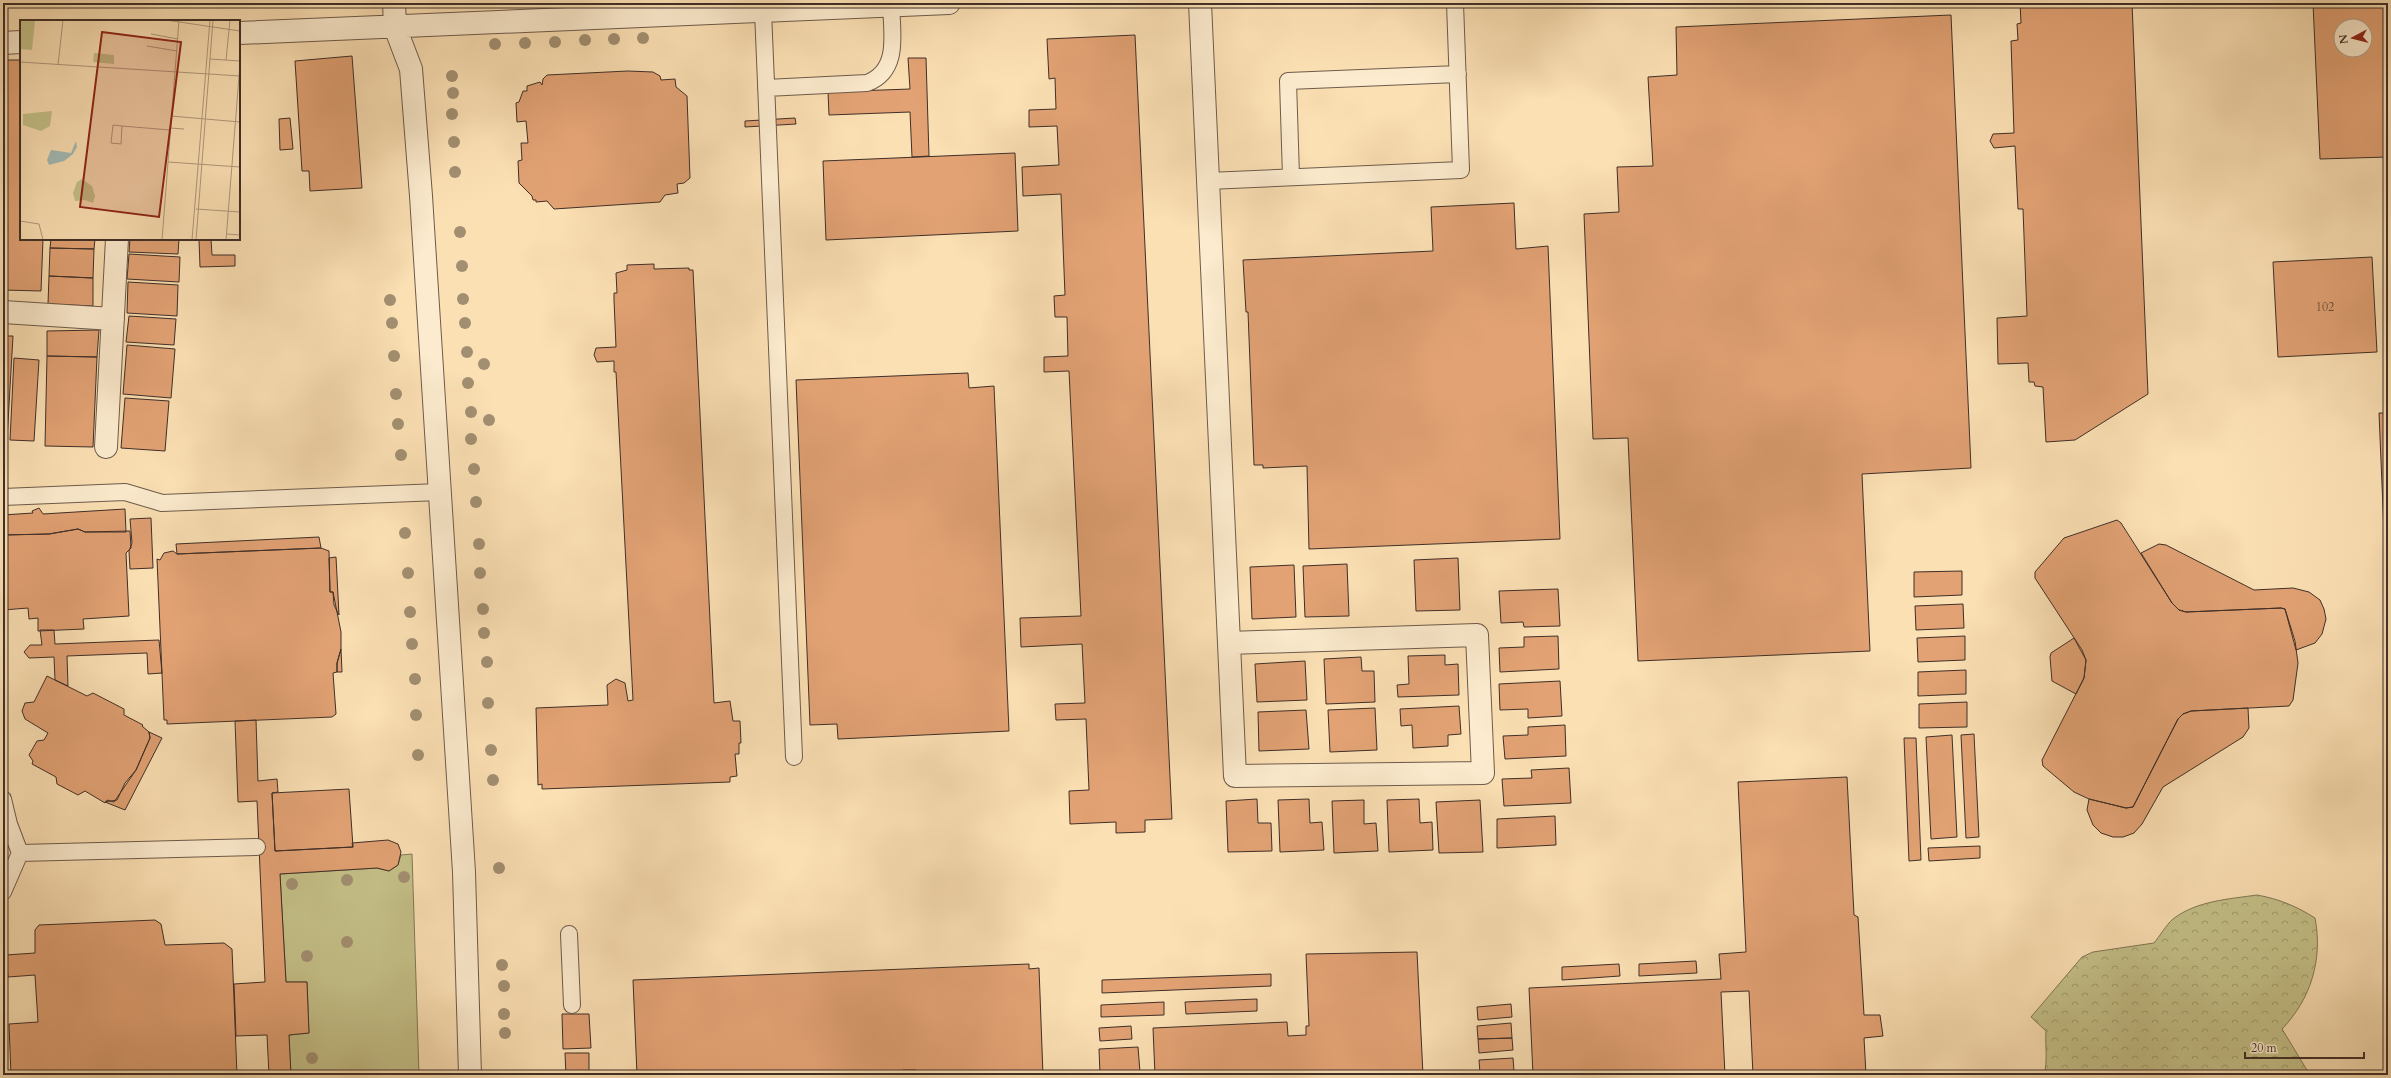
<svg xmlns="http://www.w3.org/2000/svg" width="2391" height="1078" font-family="Cardo,serif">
	<defs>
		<pattern id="park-crowns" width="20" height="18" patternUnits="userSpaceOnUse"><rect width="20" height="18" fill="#c5c189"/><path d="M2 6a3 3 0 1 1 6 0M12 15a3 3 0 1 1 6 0" fill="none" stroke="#a19d70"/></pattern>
	</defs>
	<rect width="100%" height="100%" fill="#fbe0b4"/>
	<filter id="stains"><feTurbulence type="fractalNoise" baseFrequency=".005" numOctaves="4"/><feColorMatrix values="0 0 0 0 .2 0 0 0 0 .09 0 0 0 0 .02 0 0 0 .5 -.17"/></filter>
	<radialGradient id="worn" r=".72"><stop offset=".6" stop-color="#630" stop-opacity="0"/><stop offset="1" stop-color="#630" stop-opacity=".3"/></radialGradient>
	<path fill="url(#park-crowns)" stroke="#827858" d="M 2257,895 C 2279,899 2296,906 2315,918 C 2323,959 2311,999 2282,1029 L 2310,1075 L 2044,1075 C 2048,1061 2045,1046 2046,1031 L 2031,1017 L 2082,957 L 2093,952 L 2154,943 C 2160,936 2166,925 2173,919 C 2196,901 2229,899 2257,895 Z"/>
	<path fill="#c5c189" stroke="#827858" d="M 412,854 L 419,1075 L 291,1075 L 289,1035 L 309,1033 L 307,982 L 286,982 L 280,874 L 377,868 L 389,871 L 398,865 L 401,855 Z"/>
	<path fill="#e2a274" stroke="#3f2f28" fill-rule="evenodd" d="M 15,3 L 114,3 L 15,7 Z
		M 2020,3 L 2132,3 L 2148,394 L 2075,440 L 2046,442 L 2043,387 L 2035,386 L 2034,382 L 2029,382 L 2028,363 L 1998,364 L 1997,318 L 2027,316 L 2023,209 L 2018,209 L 2015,146 L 1994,148 L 1990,141 L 1993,134 L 2014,133 L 2011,41 L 2018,40 L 2017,24 L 2021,23 Z
		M 2313,3 L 2388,3 L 2388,157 L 2320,159 ZM 2341,26 L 2365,26 L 2365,50 L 2341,50 Z
		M 1951,15 L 1971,468 L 1862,474 L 1870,651 L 1638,661 L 1628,438 L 1593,439 L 1584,214 L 1619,212 L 1617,167 L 1653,166 L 1648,77 L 1677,75 L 1676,27 Z
		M 1135,35 L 1172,819 L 1145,820 L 1145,832 L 1116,833 L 1116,822 L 1070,824 L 1069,791 L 1089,790 L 1086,719 L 1056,720 L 1055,704 L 1085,703 L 1082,644 L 1021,647 L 1020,618 L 1081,616 L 1069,371 L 1044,372 L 1044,357 L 1068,356 L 1067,317 L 1055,317 L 1054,296 L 1065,295 L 1061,194 L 1023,196 L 1022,167 L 1059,165 L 1057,126 L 1029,127 L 1029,110 L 1056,109 L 1055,78 L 1049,79 L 1047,39 Z
		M 352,56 L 362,188 L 310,191 L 309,171 L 302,171 L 295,61 Z
		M 908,58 L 926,58 L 929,156 L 912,157 L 910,112 L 829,115 L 828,92 L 910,89 Z
		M 4,60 L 21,60 L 21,239 L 43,239 L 41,291 L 3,290 Z
		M 628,71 L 653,72 L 660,76 L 661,80 L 675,79 L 676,87 L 687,96 L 690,178 L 684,183 L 677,184 L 678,193 L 665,195 L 660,202 L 554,209 L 547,201 L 536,202 L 536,200 L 533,200 L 532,196 L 519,183 L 518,161 L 522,160 L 521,143 L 528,143 L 526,121 L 517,122 L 516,103 L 519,102 L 523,91 L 527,91 L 527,86 L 540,82 L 542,85 L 543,79 L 547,75 Z
		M 290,118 L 293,149 L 280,150 L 279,119 Z
		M 795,118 L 796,124 L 745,127 L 745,121 Z
		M 1015,153 L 1018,231 L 826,240 L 823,161 Z
		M 1514,203 L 1516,249 L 1548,246 L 1560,539 L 1309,549 L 1307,466 L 1263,468 L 1263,465 L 1254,465 L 1248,312 L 1246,312 L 1243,260 L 1433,251 L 1431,207 Z
		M 2384,220 L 2388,220 L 2388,317 Z
		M 51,239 L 95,239 L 94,249 L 50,248 Z
		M 130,239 L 179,239 L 178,254 L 129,252 Z
		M 199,239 L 211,239 L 212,255 L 235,255 L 235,266 L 200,267 Z
		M 50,248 L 94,249 L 93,278 L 49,276 Z
		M 129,254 L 180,257 L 179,282 L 127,279 Z
		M 2372,257 L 2377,352 L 2278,357 L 2273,262 Z
		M 654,264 L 654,269 L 689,268 L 689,270 L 693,270 L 714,703 L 730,701 L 733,721 L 740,721 L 741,743 L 739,743 L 739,754 L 735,754 L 737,776 L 730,777 L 730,782 L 542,789 L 542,784 L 538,785 L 536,708 L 608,705 L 607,685 L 616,679 L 625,683 L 628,701 L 633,700 L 616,372 L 614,372 L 614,361 L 597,362 L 594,355 L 596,348 L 616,347 L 614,300 L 614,293 L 617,293 L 616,273 L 627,270 L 627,265 Z
		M 49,276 L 93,278 L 93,306 L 48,304 Z
		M 128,282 L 178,285 L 177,316 L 127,313 Z
		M 129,316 L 176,319 L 174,345 L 126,342 Z
		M 99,330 L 97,357 L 47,356 L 47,331 Z
		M 3,336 L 13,336 L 7,440 L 3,440 Z
		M 127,345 L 175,349 L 171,398 L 123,394 Z
		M 47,356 L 97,357 L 93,447 L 45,446 Z
		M 14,358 L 39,360 L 34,441 L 10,440 Z
		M 968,373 L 969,388 L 994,386 L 1009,731 L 838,739 L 837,724 L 810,725 L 796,380 Z
		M 125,398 L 169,401 L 165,451 L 121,448 Z
		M 2379,413 L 2388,413 L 2388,556 L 2385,556 Z
		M 39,508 L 43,514 L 125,509 L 126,532 L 85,532 L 78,529 L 49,534 L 3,535 L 3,515 L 33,513 L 32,511 Z
		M 151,518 L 153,568 L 130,569 L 129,551 L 132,543 L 130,519 Z
		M 2117,520 L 2121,523 L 2172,603 L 2179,610 L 2186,612 L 2281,608 L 2285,609 L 2295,641 L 2298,663 L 2293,700 L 2289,706 L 2191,711 L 2183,714 L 2178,719 L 2133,807 L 2126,808 L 2089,799 L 2074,792 L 2043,766 L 2042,760 L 2084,678 L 2086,660 L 2082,650 L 2035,578 L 2035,572 L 2064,538 Z
		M 78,529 L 85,532 L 130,531 L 131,548 L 126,553 L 129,616 L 83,619 L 84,629 L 38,631 L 38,618 L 29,619 L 28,608 L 3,610 L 3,535 L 49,534 Z
		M 319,537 L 321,548 L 177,554 L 176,544 Z
		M 2159,544 L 2166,545 L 2254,590 L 2293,588 L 2309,592 L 2320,600 L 2324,609 L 2326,619 L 2322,634 L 2315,643 L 2296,650 L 2285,609 L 2281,608 L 2186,612 L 2179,610 L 2172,603 L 2141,553 Z
		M 321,548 L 329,551 L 330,592 L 333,592 L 341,632 L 341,649 L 337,663 L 337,672 L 333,673 L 336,714 L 332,717 L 167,724 L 167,720 L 164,720 L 157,559 L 160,560 L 164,553 L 173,551 L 177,554 Z
		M 336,557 L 339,615 L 334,605 L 333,592 L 330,592 L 329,558 Z
		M 1458,558 L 1460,610 L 1416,611 L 1414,560 Z
		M 1347,564 L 1349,616 L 1305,617 L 1303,566 Z
		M 1294,565 L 1296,617 L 1252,619 L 1250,567 Z
		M 1962,571 L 1962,595 L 1914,597 L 1914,572 Z
		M 1558,589 L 1560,626 L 1524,627 L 1523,622 L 1501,623 L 1499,591 Z
		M 1963,604 L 1964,628 L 1916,630 L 1915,606 Z
		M 40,630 L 54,630 L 55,644 L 159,640 L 162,673 L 148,674 L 147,653 L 67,656 L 68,686 L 55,680 L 54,657 L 29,658 L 24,652 L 30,645 L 42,645 Z
		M 1558,636 L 1559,669 L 1500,672 L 1499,648 L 1524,647 L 1524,637 Z
		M 1965,636 L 1965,660 L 1918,662 L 1917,638 Z
		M 2074,638 L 2086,660 L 2084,678 L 2076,694 L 2052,681 L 2050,657 L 2051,653 Z
		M 341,649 L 342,672 L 337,672 L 337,663 Z
		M 1445,655 L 1445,665 L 1458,664 L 1459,695 L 1398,697 L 1397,685 L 1409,684 L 1408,656 Z
		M 1361,657 L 1362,671 L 1374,671 L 1375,702 L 1326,704 L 1324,659 Z
		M 1305,661 L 1307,700 L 1257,702 L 1255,664 Z
		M 1966,670 L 1966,694 L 1918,696 L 1918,672 Z
		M 47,676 L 87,696 L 93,693 L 124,709 L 124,715 L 143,725 L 142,726 L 149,732 L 150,738 L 136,770 L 114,802 L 107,800 L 105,803 L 85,791 L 78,795 L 57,784 L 56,777 L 32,764 L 33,761 L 29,755 L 37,741 L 44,740 L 48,733 L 25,719 L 22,711 L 25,703 L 34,702 Z
		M 1560,681 L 1562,716 L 1528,718 L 1528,709 L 1500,710 L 1499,684 Z
		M 1967,702 L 1967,727 L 1919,728 L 1919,704 Z
		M 1459,706 L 1461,734 L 1448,735 L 1448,746 L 1413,748 L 1412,725 L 1401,726 L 1400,709 Z
		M 1375,708 L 1377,750 L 1330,752 L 1328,710 Z
		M 2248,708 L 2249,728 L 2243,737 L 2163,787 L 2142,824 L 2134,833 L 2123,837 L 2113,837 L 2101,833 L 2093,825 L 2087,810 L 2089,799 L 2126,808 L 2133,807 L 2178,719 L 2183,714 L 2191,711 Z
		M 1306,710 L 1309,749 L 1259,751 L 1258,712 Z
		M 256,720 L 258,781 L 277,779 L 278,792 L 272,793 L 275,851 L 353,847 L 352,843 L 388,840 L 398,844 L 401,852 L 398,865 L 389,871 L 377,868 L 280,874 L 286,982 L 307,982 L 309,1033 L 289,1035 L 291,1075 L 269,1075 L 267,1035 L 236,1036 L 234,984 L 265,982 L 257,801 L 238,802 L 235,721 Z
		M 1565,725 L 1566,756 L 1505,759 L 1503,736 L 1528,735 L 1528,727 Z
		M 149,732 L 162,738 L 125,810 L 105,802 L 117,800 L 125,783 L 136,770 L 150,738 Z
		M 1974,734 L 1979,837 L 1966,838 L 1961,735 Z
		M 1952,735 L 1957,837 L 1931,839 L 1926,737 Z
		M 1904,738 L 1916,738 L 1921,860 L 1909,861 Z
		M 1569,768 L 1571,803 L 1504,806 L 1502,779 L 1532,778 L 1531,770 Z
		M 1847,777 L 1854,915 L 1858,917 L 1864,1015 L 1880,1015 L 1883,1036 L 1864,1038 L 1866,1075 L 1753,1075 L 1749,991 L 1721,992 L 1725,1075 L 1533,1075 L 1529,988 L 1721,979 L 1719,954 L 1746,952 L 1738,782 Z
		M 349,789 L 353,847 L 275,851 L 272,793 Z
		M 1257,799 L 1258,823 L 1271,823 L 1272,851 L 1228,852 L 1226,801 Z
		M 1309,799 L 1310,823 L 1322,822 L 1324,850 L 1280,852 L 1278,800 Z
		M 1419,799 L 1420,823 L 1432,822 L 1433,850 L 1389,852 L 1387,800 Z
		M 1364,800 L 1364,824 L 1376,823 L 1378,851 L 1334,853 L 1332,801 Z
		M 1480,800 L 1483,852 L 1439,853 L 1436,802 Z
		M 1555,816 L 1556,845 L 1497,848 L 1497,819 Z
		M 1980,846 L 1980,858 L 1929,861 L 1928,848 Z
		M 155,920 L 161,924 L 165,945 L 224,943 L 232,949 L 237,1075 L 11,1075 L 9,1024 L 38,1022 L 35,975 L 8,977 L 6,955 L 35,953 L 35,930 L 39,925 Z
		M 1417,952 L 1423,1075 L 1155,1075 L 1153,1028 L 1287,1022 L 1288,1036 L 1306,1035 L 1306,1026 L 1309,1026 L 1306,954 Z
		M 1696,961 L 1697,973 L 1639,976 L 1639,964 Z
		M 1029,964 L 1029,969 L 1039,968 L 1043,1075 L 916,1075 L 916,1070 L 903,1070 L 898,1075 L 892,1075 L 888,1071 L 830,1075 L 637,1075 L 633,980 Z
		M 1619,964 L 1620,976 L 1562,980 L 1562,967 Z
		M 1271,974 L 1271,986 L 1102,993 L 1102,980 Z
		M 1257,999 L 1257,1011 L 1186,1014 L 1185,1002 Z
		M 1164,1002 L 1164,1015 L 1101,1017 L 1101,1005 Z
		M 1511,1004 L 1512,1017 L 1478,1020 L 1477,1007 Z
		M 562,1014 L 589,1014 L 591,1048 L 563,1049 Z
		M 1511,1023 L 1512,1038 L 1478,1039 L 1477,1026 Z
		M 1131,1026 L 1132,1039 L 1100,1041 L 1099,1028 Z
		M 1512,1038 L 1513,1050 L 1479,1053 L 1478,1039 Z
		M 1138,1047 L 1140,1072 L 1100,1074 L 1099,1049 Z
		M 565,1053 L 589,1053 L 589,1075 L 566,1075 Z
		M 1513,1058 L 1514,1071 L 1480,1073 L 1479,1060 Z"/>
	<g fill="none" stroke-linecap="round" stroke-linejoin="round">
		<defs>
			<path id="service" d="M 763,11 L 794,757
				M 766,88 L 867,83 C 900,71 892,33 891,5
				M 1291,177 L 1288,81 L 1458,74
				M 1208,181 L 1461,170 L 1455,3
				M 3,497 L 125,492 L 162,503 L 440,492
				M 3,799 L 9,824 L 20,853 L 3,892
				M 20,853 L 257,847
				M 569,934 L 572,1005"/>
			<path id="minor" d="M 1200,3 L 1235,776 L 1483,773 L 1477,635 L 1229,643
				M 3,312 L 113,319
				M 106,447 L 117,239"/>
			<path id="tertiary" d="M 394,3 L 395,27 L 411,69 L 421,196 L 464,872 L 470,1075
				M 239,33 L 949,3
				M 3,43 L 21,42"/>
		</defs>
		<use href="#service" stroke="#6e5b4b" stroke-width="18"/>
		<use href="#minor" stroke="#6e5b4b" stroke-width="24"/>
		<use href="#tertiary" stroke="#6e5b4b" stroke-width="24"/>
		<use href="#service" stroke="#fcebce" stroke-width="16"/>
		<use href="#minor" stroke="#fcebce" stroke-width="22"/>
		<use href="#tertiary" stroke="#fcebce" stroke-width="22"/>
	</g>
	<g fill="#a28f71">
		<circle cx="643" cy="38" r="6"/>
		<circle cx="614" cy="39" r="6"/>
		<circle cx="585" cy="40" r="6"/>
		<circle cx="555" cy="42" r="6"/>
		<circle cx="525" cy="43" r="6"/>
		<circle cx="495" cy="44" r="6"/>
		<circle cx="452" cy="76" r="6"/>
		<circle cx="453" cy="93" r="6"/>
		<circle cx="452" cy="114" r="6"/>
		<circle cx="454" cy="142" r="6"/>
		<circle cx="455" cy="172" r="6"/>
		<circle cx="460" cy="232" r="6"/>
		<circle cx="462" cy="266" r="6"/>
		<circle cx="463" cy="299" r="6"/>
		<circle cx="390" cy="300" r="6"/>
		<circle cx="392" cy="323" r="6"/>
		<circle cx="465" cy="323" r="6"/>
		<circle cx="467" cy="352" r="6"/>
		<circle cx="394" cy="356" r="6"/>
		<circle cx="484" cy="364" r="6"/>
		<circle cx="468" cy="383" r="6"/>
		<circle cx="396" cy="394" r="6"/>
		<circle cx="471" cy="412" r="6"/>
		<circle cx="489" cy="420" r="6"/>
		<circle cx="398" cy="424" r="6"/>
		<circle cx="471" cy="439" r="6"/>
		<circle cx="401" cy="455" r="6"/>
		<circle cx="474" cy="469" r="6"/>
		<circle cx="476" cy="502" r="6"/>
		<circle cx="405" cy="533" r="6"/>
		<circle cx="479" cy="544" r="6"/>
		<circle cx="408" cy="573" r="6"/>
		<circle cx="480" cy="573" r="6"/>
		<circle cx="483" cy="609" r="6"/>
		<circle cx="410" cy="612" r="6"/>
		<circle cx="484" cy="633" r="6"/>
		<circle cx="412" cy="644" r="6"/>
		<circle cx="487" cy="662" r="6"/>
		<circle cx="415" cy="679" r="6"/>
		<circle cx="488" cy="703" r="6"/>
		<circle cx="416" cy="715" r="6"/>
		<circle cx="491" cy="750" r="6"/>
		<circle cx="418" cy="755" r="6"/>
		<circle cx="493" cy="780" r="6"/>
		<circle cx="499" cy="868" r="6"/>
		<circle cx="404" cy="877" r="6"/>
		<circle cx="347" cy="880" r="6"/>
		<circle cx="292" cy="884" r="6"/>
		<circle cx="347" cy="942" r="6"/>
		<circle cx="307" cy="956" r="6"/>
		<circle cx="502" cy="965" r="6"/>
		<circle cx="504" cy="986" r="6"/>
		<circle cx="504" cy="1014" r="6"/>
		<circle cx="505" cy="1033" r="6"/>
		<circle cx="312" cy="1058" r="6"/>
	</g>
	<g text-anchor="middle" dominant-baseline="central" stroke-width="4" stroke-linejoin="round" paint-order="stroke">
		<g font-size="12" fill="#684c3b">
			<text x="2325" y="307">102</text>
		</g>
	</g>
	<g transform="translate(20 20)">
		<rect width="220" height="220" fill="#fbe0b4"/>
		<path d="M 32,91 L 30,106 L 21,111 L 3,105 L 3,94 Z" fill="#c5c189"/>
		<path d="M 62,159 L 72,166 L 75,176 L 73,183 L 65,180 L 55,181 L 53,173 L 57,162 Z" fill="#c5c189"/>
		<path d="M 0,0 L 15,0 L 12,30 L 0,29 ZM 74,33 L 94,35 L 94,44 L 73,42 Z" fill="#c5c189"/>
		<path d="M 56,121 L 57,127 L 53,134 L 44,141 L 29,145 L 27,140 L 31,130 L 51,133 Z" fill="#a2bbb6"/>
		<path fill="none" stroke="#b0997c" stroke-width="1" d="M 146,0 L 220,11M 131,14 L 158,19M 127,26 L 157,31M 190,39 L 220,41M 206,40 L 210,0M 0,42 L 220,56M 38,45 L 43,0M 151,96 L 220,102M 102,106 L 101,124 L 91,123 L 93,105 L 102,106 L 150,110M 150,108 L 164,109M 148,142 L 220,147M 176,189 L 220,192M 0,201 L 19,204 L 23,220M 207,214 L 220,215M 142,220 L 159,0M 172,220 L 190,0M 176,220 L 193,0M 206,220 L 220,44"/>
		<path fill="#8f2418" fill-opacity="0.15" stroke="#8f2418" stroke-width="2" d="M 82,12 L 161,22 L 139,197 L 60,187 Z"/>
		<rect width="220" height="220" fill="none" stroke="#3f2f28" stroke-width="2"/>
	</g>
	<rect width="2391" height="1078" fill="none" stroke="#fbe0b4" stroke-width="16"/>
	<rect x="4" y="4" width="2383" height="1070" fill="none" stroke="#3f2f28" stroke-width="2"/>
	<rect x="8" y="8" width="2375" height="1062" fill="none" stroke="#3f2f28"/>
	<g transform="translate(2353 38) rotate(263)"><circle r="19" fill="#fcebce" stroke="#b0a08c"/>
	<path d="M0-3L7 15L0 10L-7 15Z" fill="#8f2418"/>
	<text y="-6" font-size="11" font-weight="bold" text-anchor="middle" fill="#3f2f28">N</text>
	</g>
	<path d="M2245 1052v6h119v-6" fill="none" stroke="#3f2f28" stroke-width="2"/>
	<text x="2251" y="1052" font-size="12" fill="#3f2f28" stroke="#fcebce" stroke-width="3" paint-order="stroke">20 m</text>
	<rect width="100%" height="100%" filter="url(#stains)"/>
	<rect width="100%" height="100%" fill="url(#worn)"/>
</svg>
